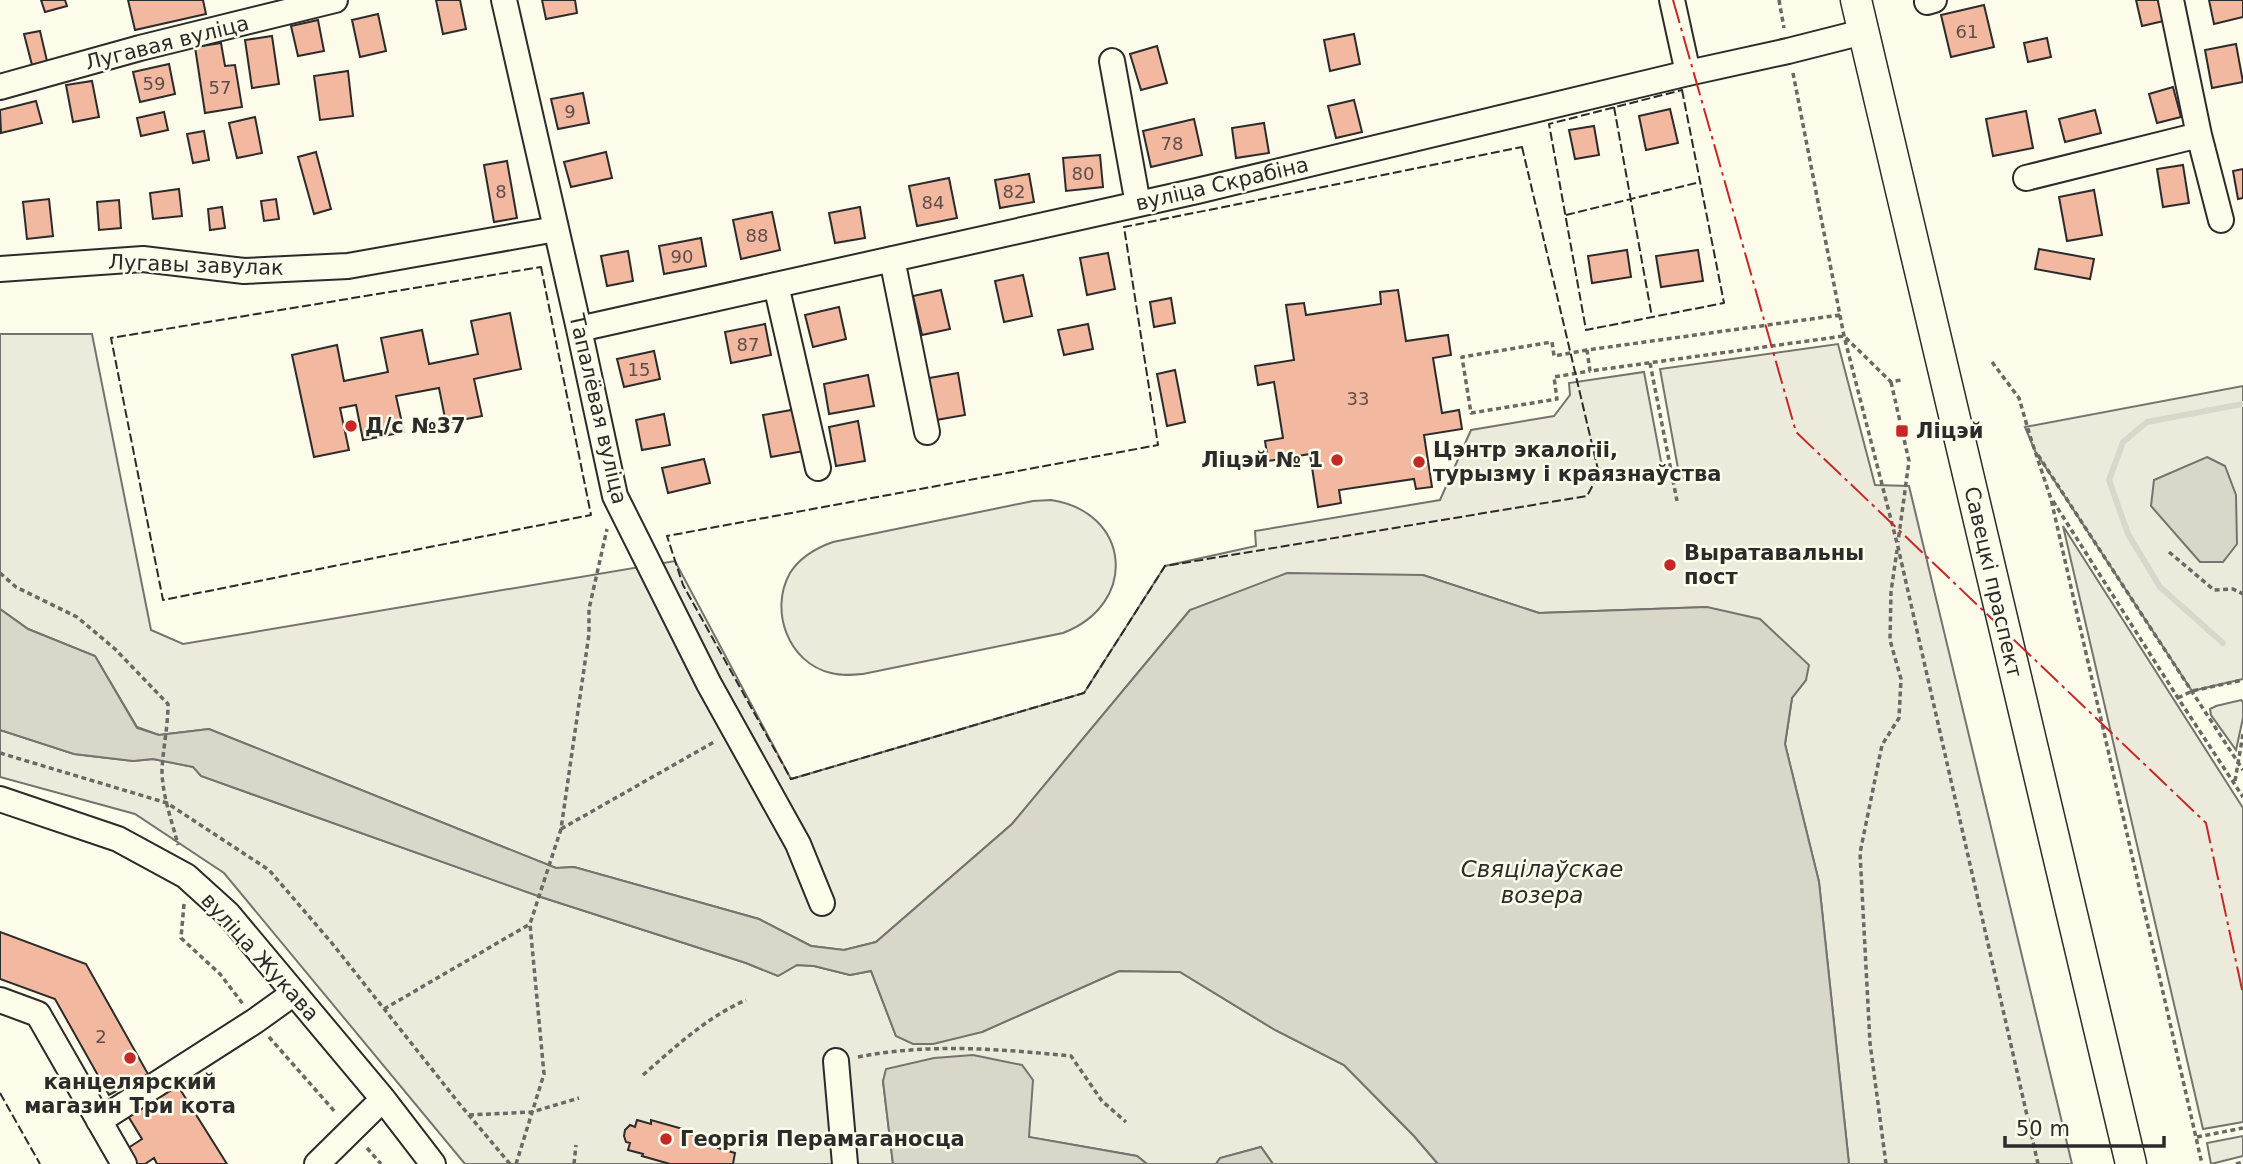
<svg xmlns="http://www.w3.org/2000/svg" width="2243" height="1164" font-family="'DejaVu Sans',sans-serif">
	<rect width="100%" height="100%" fill="#fdfbea"/>
	<path fill="#ecebdb" stroke="#74746e" stroke-width="2" d="M 0,334 L 92,334 L 151,630 L 183,644 L 675,561 L 791,779 L 1084,693 L 1165,566 L 1256,546 L 1255,531 L 1440,500 L 1471,430 L 1554,416 L 1570,395 L 1569,383 L 1644,372 L 1664,477 L 1683,478 L 1679,474 L 1660,369 L 1838,344 L 1875,485 L 1909,486 L 2072,1164 L 1849,1164 L 1819,882 L 1785,744 L 1792,698 L 1806,680 L 1707,607 L 1539,613 L 1423,575 L 1190,610 L 1012,824 L 876,942 L 844,950 L 811,946 L 759,919 L 574,867 L 556,868 L 209,729 L 159,735 L 137,727 L 95,656 L 28,629 L 0,609 Z
		M 2243,386 L 2243,679 L 2192,691 L 2035,451 L 2025,427 Z
		M 1051,500 C 1131,512 1139,604 1063,633 L 863,674 C 852,675 842,676 831,673 C 788,663 769,610 790,573 C 800,557 816,548 833,542 L 1033,501 Z
		M 2063,526 L 2243,808 L 2243,1122 L 2203,1129 Z
		M 2241,700 L 2243,702 L 2243,718 L 2236,750 L 2211,715 L 2210,709 L 2216,706 Z
		M 0,730 L 74,754 L 133,761 L 153,759 L 194,767 L 201,776 L 541,897 L 746,963 L 778,976 L 797,965 L 814,966 L 850,975 L 871,971 L 896,1036 L 982,1032 L 1119,971 L 1180,972 L 1275,1030 L 1344,1065 L 1414,1136 L 1438,1164 L 1273,1164 L 1261,1147 L 1220,1158 L 1216,1164 L 1147,1164 L 1137,1156 L 1028,1137 L 883,1081 L 893,1164 L 465,1164 L 224,873 L 135,814 L 0,777 Z
		M 2243,1136 L 2243,1156 L 2211,1164 L 2207,1143 Z"/>
	<path fill="#d8d7c9" stroke="#74746e" stroke-width="2" d="M 2207,457 L 2225,466 L 2236,495 L 2237,544 L 2223,562 L 2200,562 L 2151,506 L 2154,480 Z
		M 1287,573 L 1423,575 L 1539,613 L 1707,607 L 1760,619 L 1809,665 L 1806,680 L 1792,698 L 1785,744 L 1819,882 L 1849,1164 L 1438,1164 L 1414,1136 L 1344,1065 L 1275,1030 L 1180,972 L 1119,971 L 982,1032 L 933,1044 L 913,1044 L 896,1036 L 871,971 L 850,975 L 814,966 L 797,965 L 778,976 L 746,963 L 541,897 L 201,776 L 193,767 L 153,759 L 133,761 L 74,754 L 0,730 L 0,609 L 28,629 L 95,656 L 137,728 L 159,735 L 209,729 L 556,868 L 574,867 L 759,919 L 811,946 L 844,950 L 876,942 L 1012,824 L 1190,610 Z
		M 973,1055 L 1022,1065 L 1033,1080 L 1029,1137 L 1137,1156 L 1147,1164 L 893,1164 L 883,1081 L 886,1069 L 934,1058 Z
		M 1261,1147 L 1273,1164 L 1216,1164 L 1220,1158 Z"/>
	<g fill="none" stroke-linecap="round" stroke-linejoin="round">
		<path stroke="#d8d7c9" stroke-width="6" d="M 2223,643 L 2160,587 L 2128,534 L 2109,480 L 2123,442 L 2147,422 L 2243,404"/>
	</g>
	<path fill="#f2b8a0" stroke="#2b2b2b" stroke-width="2" d="M 41,0 L 65,0 L 67,6 L 45,12 Z
		M 128,0 L 203,0 L 206,14 L 135,30 Z
		M 436,0 L 460,0 L 466,29 L 443,34 Z
		M 542,0 L 575,0 L 577,13 L 546,19 Z
		M 2136,0 L 2163,0 L 2168,20 L 2142,26 Z
		M 2209,0 L 2243,0 L 2243,17 L 2214,24 Z
		M 1984,5 L 1994,47 L 1951,57 L 1941,15 Z
		M 378,14 L 386,51 L 360,57 L 352,20 Z
		M 318,20 L 324,51 L 298,56 L 291,26 Z
		M 40,31 L 47,61 L 32,65 L 24,34 Z
		M 1354,34 L 1360,64 L 1330,71 L 1324,40 Z
		M 272,36 L 279,84 L 252,88 L 245,40 Z
		M 2047,38 L 2051,57 L 2028,62 L 2024,43 Z
		M 221,43 L 225,66 L 235,65 L 242,107 L 205,113 L 195,47 Z
		M 2236,44 L 2243,82 L 2212,88 L 2205,50 Z
		M 1157,46 L 1167,83 L 1141,90 L 1130,54 Z
		M 169,64 L 175,94 L 140,102 L 133,72 Z
		M 348,71 L 353,116 L 320,120 L 314,76 Z
		M 92,81 L 99,117 L 73,122 L 66,85 Z
		M 2173,87 L 2181,117 L 2157,123 L 2149,94 Z
		M 583,93 L 589,123 L 558,129 L 551,99 Z
		M 1354,100 L 1362,132 L 1336,138 L 1328,106 Z
		M 36,101 L 42,123 L 1,133 L 0,110 Z
		M 1670,109 L 1678,143 L 1646,150 L 1639,116 Z
		M 2095,110 L 2101,133 L 2065,142 L 2059,119 Z
		M 2026,111 L 2033,148 L 1993,156 L 1986,119 Z
		M 164,112 L 168,130 L 141,136 L 137,118 Z
		M 255,117 L 262,153 L 237,158 L 229,123 Z
		M 1194,119 L 1202,155 L 1151,167 L 1143,131 Z
		M 1264,123 L 1269,153 L 1236,158 L 1232,128 Z
		M 1594,126 L 1599,155 L 1575,159 L 1569,130 Z
		M 204,131 L 209,160 L 193,163 L 187,134 Z
		M 316,152 L 331,209 L 314,214 L 298,157 Z
		M 606,152 L 612,178 L 571,187 L 564,162 Z
		M 1100,155 L 1103,187 L 1066,191 L 1063,158 Z
		M 507,161 L 517,218 L 494,222 L 484,165 Z
		M 2183,165 L 2189,203 L 2163,207 L 2157,169 Z
		M 2243,169 L 2243,198 L 2238,199 L 2233,171 Z
		M 1029,174 L 1034,202 L 1000,208 L 995,180 Z
		M 949,178 L 957,218 L 917,226 L 909,186 Z
		M 179,189 L 182,216 L 153,219 L 150,193 Z
		M 2094,190 L 2102,235 L 2067,241 L 2059,197 Z
		M 49,199 L 53,236 L 27,239 L 23,202 Z
		M 276,199 L 279,219 L 264,221 L 261,201 Z
		M 119,200 L 121,228 L 99,230 L 97,202 Z
		M 222,207 L 225,228 L 210,230 L 208,209 Z
		M 860,207 L 865,238 L 835,243 L 829,213 Z
		M 772,212 L 780,250 L 741,259 L 733,220 Z
		M 701,238 L 706,266 L 664,274 L 659,246 Z
		M 2039,249 L 2094,259 L 2090,279 L 2035,269 Z
		M 1627,250 L 1631,277 L 1592,283 L 1588,256 Z
		M 1698,250 L 1703,281 L 1661,287 L 1656,256 Z
		M 628,251 L 633,281 L 607,286 L 601,256 Z
		M 1108,253 L 1115,289 L 1087,295 L 1080,258 Z
		M 1023,275 L 1032,316 L 1004,322 L 995,281 Z
		M 941,290 L 950,329 L 922,335 L 913,296 Z
		M 1398,290 L 1406,341 L 1448,335 L 1451,355 L 1433,358 L 1442,413 L 1459,410 L 1462,429 L 1424,435 L 1432,487 L 1416,489 L 1414,479 L 1339,490 L 1341,503 L 1318,507 L 1310,454 L 1268,461 L 1265,441 L 1283,438 L 1274,382 L 1258,385 L 1255,366 L 1294,360 L 1286,305 L 1304,303 L 1306,315 L 1381,304 L 1380,292 Z
		M 1171,298 L 1175,323 L 1154,327 L 1150,302 Z
		M 839,307 L 846,339 L 813,347 L 805,315 Z
		M 510,313 L 521,369 L 474,379 L 482,416 L 446,423 L 439,388 L 396,396 L 404,432 L 363,440 L 356,405 L 340,408 L 349,450 L 314,457 L 292,355 L 337,345 L 344,381 L 388,372 L 381,338 L 422,330 L 429,364 L 478,354 L 471,321 Z
		M 765,324 L 771,355 L 731,363 L 725,332 Z
		M 1088,324 L 1093,349 L 1064,355 L 1058,330 Z
		M 654,351 L 660,379 L 624,387 L 617,359 Z
		M 1175,370 L 1185,422 L 1167,426 L 1157,374 Z
		M 958,373 L 965,415 L 936,420 L 929,378 Z
		M 868,375 L 874,406 L 829,414 L 824,384 Z
		M 797,409 L 804,451 L 771,457 L 763,415 Z
		M 664,414 L 670,445 L 642,450 L 636,420 Z
		M 858,421 L 865,461 L 836,466 L 829,427 Z
		M 704,459 L 710,483 L 668,493 L 662,468 Z
		M 0,932 L 86,964 L 148,1074 L 109,1095 L 55,999 L 0,979 Z
		M 178,1086 L 227,1164 L 157,1164 L 154,1158 L 145,1164 L 134,1164 L 125,1150 L 142,1139 L 128,1116 Z
		M 637,1120 L 651,1124 L 651,1120 L 690,1131 L 689,1134 L 720,1143 L 718,1148 L 735,1153 L 733,1164 L 670,1164 L 642,1156 L 643,1154 L 628,1150 L 630,1143 L 626,1142 L 624,1136 L 625,1130 L 630,1125 L 635,1127 Z"/>
	<g fill="none" stroke-linecap="round" stroke-linejoin="round">
		<defs>
			<path id="minor" d="M 504,0 L 579,329 L 615,496 L 709,684 L 798,844 L 822,903
				M 1672,0 L 1688,73
				M 1927,2 L 1934,0
				M 1112,61 L 1138,204
				M 0,87 L 140,48 L 335,0
				M 2199,135 L 2221,220
				M 2026,178 L 2199,135 L 2171,0
				M 892,259 L 927,432
				M 0,269 L 143,259 L 244,271 L 348,266 L 556,229
				M 776,285 L 818,468
				M 579,329 L 1197,191 L 1688,73 L 1788,51 L 1863,32
				M 0,799 L 118,839 L 186,876 L 228,914 L 383,1099 L 433,1164
				M 0,1000 L 38,1014 L 124,1164
				M 836,1061 L 845,1164
				M 99,1121 L 255,1021 L 294,993
				M 317,1164 L 383,1099"/>
			<path id="major" d="M 1856,0 L 2131,1164"/>
		</defs>
		<use href="#minor" stroke="#2b2b2b" stroke-width="28"/>
		<use href="#major" stroke="#2b2b2b" stroke-width="33"/>
		<path stroke="#6a6964" stroke-width="3.5" stroke-dasharray="5 3.5" stroke-linecap="butt" d="M 1779,0 L 1784,28
			M 1793,73 L 1844,336 L 1898,547 L 2038,1164
			M 1840,315 L 1587,350 L 1590,371 L 1844,336 L 1891,382 L 1901,380
			M 1587,350 L 1554,356 L 1552,342 L 1462,357 L 1471,413 L 1557,399 L 1554,377 L 1590,371
			M 1992,362 L 2019,398 L 2030,436 L 2051,499 L 2202,1164
			M 1650,363 L 1677,501
			M 1891,382 L 1909,461 L 1898,542
			M 2038,455 L 2243,770
			M 2053,501 L 2178,698 L 2243,797
			M 2169,552 L 2214,590 L 2233,589 L 2243,594
			M 0,573 L 16,587 L 77,617 L 115,649 L 168,704 C 168,727 163,748 162,770 C 162,795 172,821 178,845
			M 2178,698 L 2192,691 L 2243,680
			M 0,753 L 167,803 L 269,870 L 331,942 L 458,1102 L 510,1164
			M 2235,781 L 2243,734
			M 561,829 L 714,742
			M 184,904 L 181,938 L 220,974 L 243,1004
			M 384,1009 L 530,924
			M 269,1037 L 336,1113
			M 858,1057 C 928,1043 1001,1049 1071,1056 L 1102,1101 L 1126,1122
			M 643,1075 C 675,1047 707,1017 746,1000
			M 469,1115 L 532,1112 L 579,1098
			M 2197,1137 L 2243,1128
			M 367,1148 L 381,1164
			M 516,1164 L 544,1074 L 530,924 L 561,829 L 589,634 L 589,609 L 607,529
			M 574,1164 L 576,1145
			M 1886,1164 L 1870,1043 L 1860,853 L 1882,745 L 1899,718 L 1901,679 L 1890,640 L 1891,592 L 1897,550
			M 2236,1164 L 2243,1162"/>
		<use href="#minor" stroke="#fdfbea" stroke-width="24"/>
		<use href="#major" stroke="#fdfbea" stroke-width="30"/>
		<path stroke="#2b2b2b" stroke-width="2" stroke-dasharray="9 3.5" stroke-linecap="butt" d="M 1682,90 L 1724,303 L 1586,330 L 1549,124 Z
			M 1614,107 L 1652,317
			M 1522,147 L 1599,474 L 1587,496 L 1165,566 L 1084,693 L 791,779 L 683,585 L 667,536 L 1158,445 L 1124,227 Z
			M 1566,215 L 1700,182
			M 541,267 L 591,515 L 163,600 L 111,338 Z
			M 0,1093 L 40,1164"/>
		<path stroke="#c62828" stroke-width="2" stroke-dasharray="24 5 3.5 5" stroke-linecap="butt" d="M 1673,0 L 1796,432 L 2206,823 L 2243,994"/>
	</g>
	<g fill="#c62828" stroke="#fdfbea" stroke-width="2.5">
		<circle cx="351" cy="426" r="7"/>
		<rect x="1895" y="424" width="14" height="14" rx="3.5"/>
		<circle cx="1337" cy="460" r="7"/>
		<circle cx="1419" cy="462" r="7"/>
		<circle cx="1670" cy="565" r="7"/>
		<circle cx="130" cy="1058" r="7"/>
		<circle cx="666" cy="1139" r="7"/>
	</g>
	<g text-anchor="middle" dominant-baseline="central" stroke-width="5" stroke-linejoin="round" paint-order="stroke">
		<g font-size="18" fill="#5d4e48">
			<text x="1967" y="31">61</text>
			<text x="154" y="83">59</text>
			<text x="220" y="87">57</text>
			<text x="570" y="111">9</text>
			<text x="1172" y="143">78</text>
			<text x="1083" y="173">80</text>
			<text x="501" y="191">8</text>
			<text x="1014" y="191">82</text>
			<text x="933" y="202">84</text>
			<text x="757" y="235">88</text>
			<text x="682" y="256">90</text>
			<text x="748" y="344">87</text>
			<text x="639" y="369">15</text>
			<text x="1358" y="398">33</text>
			<text x="101" y="1036">2</text>
		</g>
		<g font-size="21" fill="#2b2b2b" stroke="#fdfbea">
			<text transform="translate(167 43) rotate(-14)">Лугавая вуліца</text>
			<text transform="translate(1222 184) rotate(-13)">вуліца Скрабіна</text>
			<text transform="translate(196 265) rotate(2)">Лугавы завулак</text>
			<text transform="translate(598 409) rotate(77)">Тапалёвая вуліца</text>
			<text transform="translate(1993 582) rotate(77)">Савецкі праспект</text>
			<text transform="translate(260 957) rotate(48)">вуліца Жукава</text>
		</g>
		<g font-size="21" font-weight="bold" fill="#2b2b2b" stroke="#fdfbea" text-anchor="start">
			<text x="365" y="426">Д/с №37</text>
			<text x="1916" y="431">Ліцэй</text>
			<text x="1433" y="450">Цэнтр экалогіі,<tspan x="1433" dy="24">турызму і краязнаўства</tspan></text>
			<text x="1323" y="460" text-anchor="end">Ліцэй № 1</text>
			<text x="1684" y="553">Выратавальны<tspan x="1684" dy="24">пост</tspan></text>
			<text x="130" y="1082" text-anchor="middle">канцелярский<tspan x="130" dy="24">магазин Три кота</tspan></text>
			<text x="680" y="1139">Георгія Перамаганосца</text>
		</g>
		<g font-size="23" font-style="italic" fill="#2b2b2b" stroke="#fdfbea">
			<text x="1542" y="869">Свяцілаўскае<tspan x="1542" dy="26">возера</tspan></text>
		</g>
	</g>
	<path d="M2005 1136v10h159v-10" fill="none" stroke="#2b2b2b" stroke-width="3.5"/>
	<text x="2016" y="1136" font-size="21" fill="#2b2b2b" stroke="#fdfbea" stroke-width="5" paint-order="stroke">50 m</text>
</svg>
